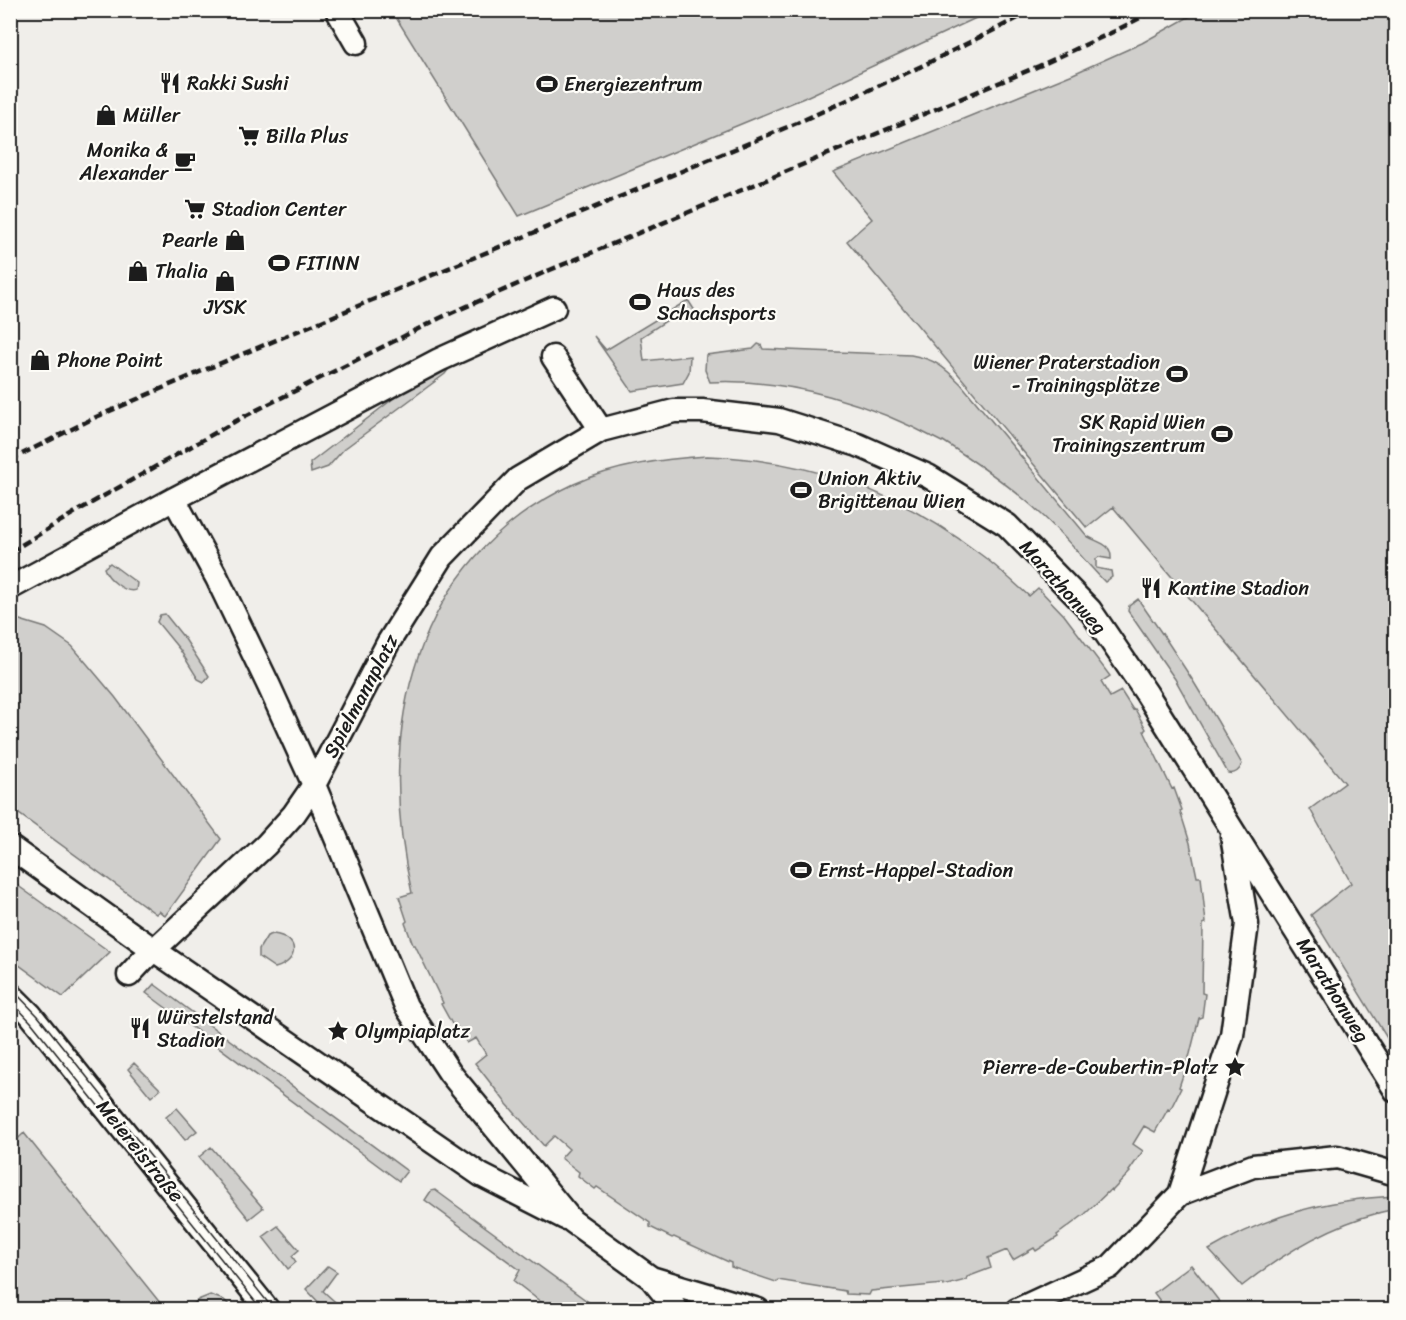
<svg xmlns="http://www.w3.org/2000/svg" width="1406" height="1320" font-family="Sriracha,sans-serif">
	<rect width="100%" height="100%" fill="#f0eeea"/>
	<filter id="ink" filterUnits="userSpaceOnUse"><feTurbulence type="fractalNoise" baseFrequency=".0167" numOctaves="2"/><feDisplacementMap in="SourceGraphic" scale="12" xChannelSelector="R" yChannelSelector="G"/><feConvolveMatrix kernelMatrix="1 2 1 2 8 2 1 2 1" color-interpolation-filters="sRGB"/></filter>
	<g filter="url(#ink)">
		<path fill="#d0cfcc" stroke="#767674" stroke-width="1.5" d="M 1201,10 L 1395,11 L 1395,1051 L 1311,915 L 1351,883 L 1310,809 L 1345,783 L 1113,507 L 1087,528 L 847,241 L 872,219 L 833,172 L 1073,74 L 1142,43 Z
			M 392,11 L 991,11 L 804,98 L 519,216 Z
			M 688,300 L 695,311 L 678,313 L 641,337 L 644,361 L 690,356 L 689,372 L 683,383 L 632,391 L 594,336 L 606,350 Z
			M 758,344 L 761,345 L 763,349 L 911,355 C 935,359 944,367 961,384 L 1087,536 C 1098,543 1112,543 1111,559 L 1099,557 L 1096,559 L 1096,568 L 1111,571 L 1112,577 L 1105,582 C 1083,559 1064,535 1041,514 C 1011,486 977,463 943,441 L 942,442 C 872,404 790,378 710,382 L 705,370 L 706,355 L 753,349 Z
			M 446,366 L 448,370 L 445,374 L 344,449 L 328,467 L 311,473 L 310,463 L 429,371 Z
			M 707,456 C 812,460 897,491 980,554 C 998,567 1013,582 1029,596 L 1038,588 L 1064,615 L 1110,676 L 1101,682 L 1110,697 L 1121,691 L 1133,710 L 1135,709 L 1146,729 L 1144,731 L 1172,789 L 1174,788 L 1182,810 L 1180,811 L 1190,843 L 1197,877 L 1201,877 L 1206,923 L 1203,924 L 1202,993 L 1205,994 L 1202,1017 L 1199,1018 L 1190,1054 L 1179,1087 L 1181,1088 L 1170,1110 L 1168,1109 L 1155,1132 L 1144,1126 L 1133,1144 L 1143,1151 L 1129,1171 L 1130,1172 L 1112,1191 L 1110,1190 L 1085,1214 L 1057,1235 L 1058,1237 L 1036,1251 L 1034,1248 L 1013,1260 L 1007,1250 L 988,1258 L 991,1268 L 967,1277 L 966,1280 L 943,1286 L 943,1284 L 871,1291 L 869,1295 L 846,1294 L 845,1291 L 778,1280 L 776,1282 L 731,1267 L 731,1263 L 674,1237 L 672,1238 L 650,1227 L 650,1223 L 597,1187 L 595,1189 L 578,1176 L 579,1172 L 561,1158 L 569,1149 L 554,1136 L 544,1146 L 506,1103 L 475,1063 L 486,1054 L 476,1038 L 467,1043 L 455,1024 L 452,1024 L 441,1004 L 443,1003 L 415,945 L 413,945 L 405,923 L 407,921 L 399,897 L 412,893 C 374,732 413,559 574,484 C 616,465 662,459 707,456 Z
			M 110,563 L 137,583 L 136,590 C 125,594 107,578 104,568 Z
			M 1138,599 C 1176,652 1210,706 1242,764 C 1240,770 1235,775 1228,773 L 1175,679 L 1128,611 L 1129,606 Z
			M 165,614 L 185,639 L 209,676 L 204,682 L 198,679 L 180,650 L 157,622 L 160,615 Z
			M 10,617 L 46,628 L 72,646 L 115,697 L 221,839 L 165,916 L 159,911 L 156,914 L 11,808 Z
			M 10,880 L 110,952 L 63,997 L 11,959 Z
			M 273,934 C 300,937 300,961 275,968 L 259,957 L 259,949 L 267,936 Z
			M 154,984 L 407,1171 L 399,1181 L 146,993 Z
			M 134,1063 L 160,1089 L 151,1097 L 128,1069 Z
			M 177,1108 L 197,1131 L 185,1140 L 166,1117 Z
			M 24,1133 L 165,1309 L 11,1309 L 11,1145 Z
			M 211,1147 L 263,1208 L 249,1219 L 199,1157 Z
			M 435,1190 L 598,1309 L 575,1309 L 569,1305 L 565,1309 L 550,1309 L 514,1281 L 520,1270 L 425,1200 L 431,1191 Z
			M 1395,1196 L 1395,1209 C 1339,1220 1286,1251 1242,1286 L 1209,1250 C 1270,1214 1325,1200 1395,1196 Z
			M 278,1226 L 299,1250 L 292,1256 L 296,1262 L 288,1269 L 263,1237 Z
			M 1191,1265 L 1219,1301 L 1207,1309 L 1166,1309 L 1154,1293 Z
			M 328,1266 L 337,1272 L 323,1291 L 343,1309 L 325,1309 L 306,1289 Z
			M 210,1295 L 224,1300 L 233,1309 L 188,1309 L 198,1300 Z"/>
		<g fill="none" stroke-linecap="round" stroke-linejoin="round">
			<defs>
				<path id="minor" d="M 337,10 L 356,43
					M 553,357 L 601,430 L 674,411 L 702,411 L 779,420 L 858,445 L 928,476 L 1007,525 L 1090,610 L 1147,694 L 1396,1091
					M 174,499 L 439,360 L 554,308
					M 10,588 L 174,499 L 217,578 L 269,686 L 314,785 L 406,1006 L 450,1073 L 572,1221 L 651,1278 L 677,1310
					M 10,847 L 154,950 L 481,1175 L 565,1218
					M 129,975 L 143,960 L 266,845 L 294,814 L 314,785 L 388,643 L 442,557 L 518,479 L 601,430
					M 10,994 L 30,1014 L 268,1310
					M 1180,1194 L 1253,1166 L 1337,1157 L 1396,1174
					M 651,1278 L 758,1310
					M 1017,1310 L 1110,1267 L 1180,1194 L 1232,1035 L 1247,924 L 1232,836"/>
			</defs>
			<use href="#minor" stroke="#1c1c1c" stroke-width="27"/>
			<use href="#minor" stroke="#fdfcf7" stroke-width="22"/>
			<path stroke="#1c1c1c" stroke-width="1.5" d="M 10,987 L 38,1016 L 274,1310
				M 10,1000 L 31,1022 L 262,1310"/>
			<path stroke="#1c1c1c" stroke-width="4.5" stroke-dasharray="9 4.5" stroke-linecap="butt" d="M 10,460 L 96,417 L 209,368 L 797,123 L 924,65 L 1034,10
				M 10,552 L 79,510 L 243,417 L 440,318 L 550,270 L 1039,66 L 1115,31 L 1155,10"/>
		</g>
	</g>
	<defs>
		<symbol id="restaurant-bare" viewBox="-9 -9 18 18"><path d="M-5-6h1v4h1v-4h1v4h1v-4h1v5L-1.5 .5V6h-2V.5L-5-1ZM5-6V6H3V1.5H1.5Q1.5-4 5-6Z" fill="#1c1c1c" stroke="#fdfcf7" stroke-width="2.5" paint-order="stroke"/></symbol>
		<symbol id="stadium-bare" viewBox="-9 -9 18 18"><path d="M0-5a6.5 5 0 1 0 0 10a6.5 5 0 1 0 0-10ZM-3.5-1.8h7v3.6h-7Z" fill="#1c1c1c" stroke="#fdfcf7" stroke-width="2.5" paint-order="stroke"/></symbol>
		<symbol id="shop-bare" viewBox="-9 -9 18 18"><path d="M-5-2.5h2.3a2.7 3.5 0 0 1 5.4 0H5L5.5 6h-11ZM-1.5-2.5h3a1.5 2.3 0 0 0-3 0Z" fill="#1c1c1c" stroke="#fdfcf7" stroke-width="2.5" paint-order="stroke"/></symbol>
		<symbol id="supermarket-bare" viewBox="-9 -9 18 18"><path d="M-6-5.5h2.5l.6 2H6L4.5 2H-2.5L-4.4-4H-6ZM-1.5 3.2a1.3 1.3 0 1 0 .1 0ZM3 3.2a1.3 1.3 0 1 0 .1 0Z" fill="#1c1c1c" stroke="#fdfcf7" stroke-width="2.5" paint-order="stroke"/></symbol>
		<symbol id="cafe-bare" viewBox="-9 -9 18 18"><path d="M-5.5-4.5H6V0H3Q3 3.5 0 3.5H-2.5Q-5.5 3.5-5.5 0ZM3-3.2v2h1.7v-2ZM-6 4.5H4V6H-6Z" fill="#1c1c1c" stroke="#fdfcf7" stroke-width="2.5" paint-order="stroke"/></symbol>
		<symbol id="sight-bare" viewBox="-9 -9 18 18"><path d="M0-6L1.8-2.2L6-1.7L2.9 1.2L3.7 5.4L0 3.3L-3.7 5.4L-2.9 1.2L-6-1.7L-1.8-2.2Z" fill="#1c1c1c" stroke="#fdfcf7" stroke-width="2.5" paint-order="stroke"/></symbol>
	</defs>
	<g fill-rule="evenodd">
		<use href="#restaurant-bare" x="155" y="68" width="30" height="30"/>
		<use href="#stadium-bare" x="532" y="69" width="30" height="30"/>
		<use href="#shop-bare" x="91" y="100" width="30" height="30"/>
		<use href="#supermarket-bare" x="234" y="121" width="30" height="30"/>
		<use href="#cafe-bare" x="170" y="146" width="30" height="30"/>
		<use href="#supermarket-bare" x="180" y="194" width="30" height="30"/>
		<use href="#shop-bare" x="220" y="225" width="30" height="30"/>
		<use href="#stadium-bare" x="264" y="248" width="30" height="30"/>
		<use href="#shop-bare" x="123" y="256" width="30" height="30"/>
		<use href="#shop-bare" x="210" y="266" width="30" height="30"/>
		<use href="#stadium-bare" x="625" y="287" width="30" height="30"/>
		<use href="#shop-bare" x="25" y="345" width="30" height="30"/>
		<use href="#stadium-bare" x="1162" y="359" width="30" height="30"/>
		<use href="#stadium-bare" x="1207" y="419" width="30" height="30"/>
		<use href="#stadium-bare" x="786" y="475" width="30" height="30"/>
		<use href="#restaurant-bare" x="1136" y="573" width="30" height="30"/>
		<use href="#stadium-bare" x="786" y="855" width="30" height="30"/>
		<use href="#restaurant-bare" x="125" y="1013" width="30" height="30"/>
		<use href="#sight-bare" x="323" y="1016" width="30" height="30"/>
		<use href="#sight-bare" x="1220" y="1052" width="30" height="30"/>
	</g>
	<g text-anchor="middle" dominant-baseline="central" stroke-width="4.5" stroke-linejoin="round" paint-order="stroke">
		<g font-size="20" fill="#1c1c1c" stroke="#fdfcf7" text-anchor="start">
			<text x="187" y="83">Rakki Sushi</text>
			<text x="564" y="84">Energiezentrum</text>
			<text x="123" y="115">Müller</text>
			<text x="266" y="136">Billa Plus</text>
			<text x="168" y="150" text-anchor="end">Monika &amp;<tspan x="168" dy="23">Alexander</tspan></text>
			<text x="212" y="209">Stadion Center</text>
			<text x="218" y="240" text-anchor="end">Pearle</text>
			<text x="296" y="263">FITINN</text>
			<text x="155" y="271">Thalia</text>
			<text x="657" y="290">Haus des<tspan x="657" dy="23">Schachsports</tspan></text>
			<text x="225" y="307" text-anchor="middle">JYSK</text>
			<text x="57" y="360">Phone Point</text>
			<text x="1160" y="362" text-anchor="end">Wiener Praterstadion<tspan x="1160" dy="23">- Trainingsplätze</tspan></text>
			<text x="1205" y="422" text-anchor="end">SK Rapid Wien<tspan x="1205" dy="23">Trainingszentrum</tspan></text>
			<text x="818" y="478">Union Aktiv<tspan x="818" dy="23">Brigittenau Wien</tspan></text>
			<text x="1168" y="588">Kantine Stadion</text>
			<text x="818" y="870">Ernst-Happel-Stadion</text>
			<text x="157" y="1017">Würstelstand<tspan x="157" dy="23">Stadion</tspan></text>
			<text x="355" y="1031">Olympiaplatz</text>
			<text x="1218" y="1067" text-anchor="end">Pierre-de-Coubertin-Platz</text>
		</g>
		<g font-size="20" fill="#1c1c1c" stroke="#fdfcf7">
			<text transform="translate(1063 587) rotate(48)">Marathonweg</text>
			<text transform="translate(361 696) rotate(-62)">Spielmannplatz</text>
			<text transform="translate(1333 990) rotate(58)">Marathonweg</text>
			<text transform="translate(140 1151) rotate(51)">Meiereistraße</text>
		</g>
	</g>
	<rect width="1406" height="1320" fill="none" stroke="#fdfcf7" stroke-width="36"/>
	<rect x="18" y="18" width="1370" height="1284" fill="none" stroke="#1c1c1c" stroke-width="2" filter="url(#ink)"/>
</svg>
